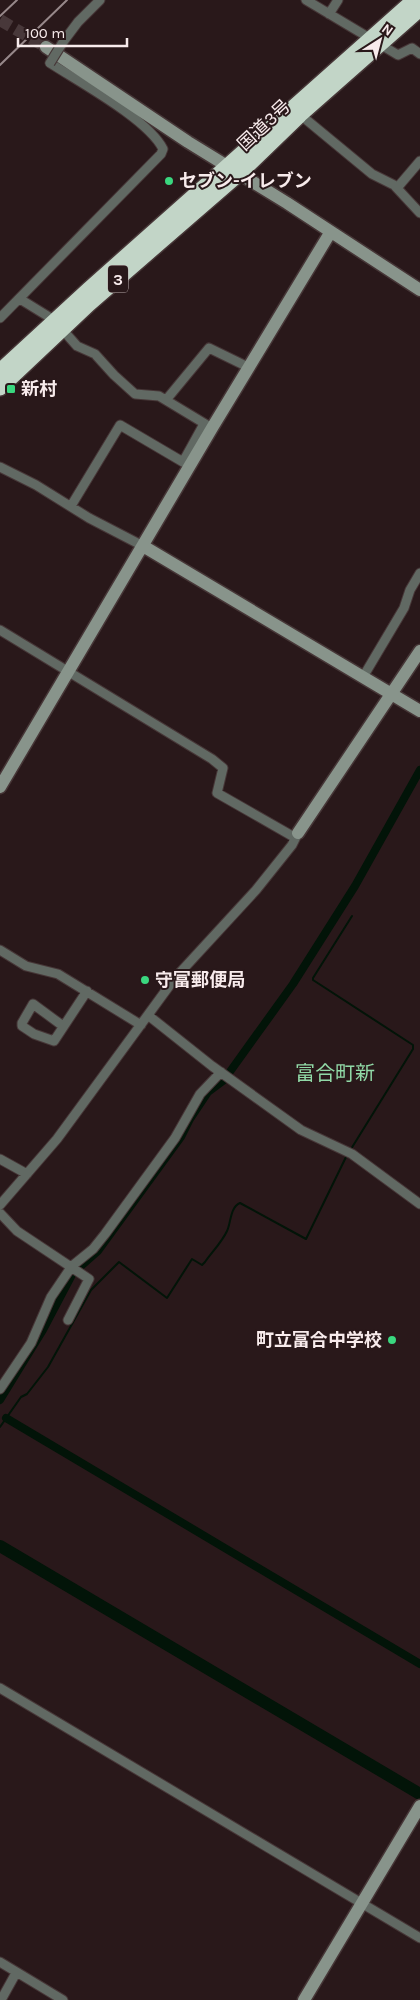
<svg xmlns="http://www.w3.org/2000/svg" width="420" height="2000" font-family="Karla,'Noto Sans JP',sans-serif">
	<rect width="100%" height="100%" fill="#29181a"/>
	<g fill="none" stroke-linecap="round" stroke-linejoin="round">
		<path stroke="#021408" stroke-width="2" d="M 351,1149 L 413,1049 L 413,1045 L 313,980 L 313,978 L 352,916
			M 0,1427 L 21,1397 L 27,1394 L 48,1367 L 91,1290 L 119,1262 L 167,1298 L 192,1259 L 202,1265 L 205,1262 C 212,1252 222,1242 227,1231 C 231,1223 230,1207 240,1203 L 306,1239 L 347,1155"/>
		<path stroke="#021408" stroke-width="8" d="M 0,1400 L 43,1330 L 73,1273 L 98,1251 L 181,1137 L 190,1119 L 208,1092 L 224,1080 L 293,984 L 355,886 L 420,770
			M 6,1418 L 420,1664"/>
		<path stroke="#021408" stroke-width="12" d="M 0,1546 L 420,1794"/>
		<path stroke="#48383a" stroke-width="12" stroke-dasharray="12 6" stroke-linecap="butt" d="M 0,20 L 46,47"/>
		<defs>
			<path id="street" d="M 306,0 L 398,55 L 412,48 L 420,54
				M 329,14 L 338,0
				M 63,42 L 78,22 L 100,0
				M 297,112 L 372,174 L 394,185 L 420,213
				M 397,188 L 420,161
				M 20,299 L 54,320 L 77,346 L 95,354 L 114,375 L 135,394 L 159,396 L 212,428
				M 0,318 L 161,154 L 163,149 C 148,119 79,82 50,63
				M 166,400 L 209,348 L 248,367
				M 0,467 L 36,485 L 89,518 L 143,546
				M 71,506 L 120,425 L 183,462 L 204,424
				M 0,630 L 212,759 L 223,768 L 217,793 L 294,837
				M 363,677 L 404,608 L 410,590 L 420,573
				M 0,950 L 26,966 L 58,974 L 141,1025
				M 149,1016 L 212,1066 L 301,1130 L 352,1154 L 420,1204
				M 63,1026 L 33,1004 L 22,1023 L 22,1026 L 34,1034 L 54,1041 L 87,991
				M 0,1159 L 27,1174
				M 0,1205 L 57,1139 L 175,978 L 256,890 L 292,845 L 298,833
				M 0,1213 L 17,1231 L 89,1279 L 68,1320
				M 0,1389 L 31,1343 L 51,1297 L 72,1266 L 93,1249 L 105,1234 L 175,1138 L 200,1094 L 221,1072
				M 0,1688 L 420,1938
				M 0,1962 L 63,2000
				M 1,2000 L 16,1973"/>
			<path id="secondary" d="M 46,47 L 188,142 L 287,203 L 420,290
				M 143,546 L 420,711
				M 0,787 L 212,428 L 330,233
				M 298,833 L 420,651
				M 304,2000 L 420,1806"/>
			<path id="highway" d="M 0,371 L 89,289 L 414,0
				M 0,388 L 89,304 L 240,173 L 300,115 L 420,9"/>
		</defs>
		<use href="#street" stroke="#463637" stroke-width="11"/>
		<use href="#secondary" stroke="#463637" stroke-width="15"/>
		<use href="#highway" stroke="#463637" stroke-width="18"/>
		<use href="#street" stroke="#616963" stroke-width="9"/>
		<use href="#secondary" stroke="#88948b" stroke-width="12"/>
		<use href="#highway" stroke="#c2d5c7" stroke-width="15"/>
		<path stroke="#97888a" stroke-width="2" d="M 0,16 L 17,0
			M 0,65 L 67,0"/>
		<defs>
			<path id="street-bridge" d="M 50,63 L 63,42"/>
		</defs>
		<use href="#street-bridge" stroke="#463637" stroke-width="11" stroke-linecap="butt"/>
		<use href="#street-bridge" stroke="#616963" stroke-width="9"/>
	</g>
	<g fill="#3ad77f" stroke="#29181a" stroke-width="2">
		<circle cx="169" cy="181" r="5"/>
		<rect x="6" y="384" width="10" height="10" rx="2.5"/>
		<circle cx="145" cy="980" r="5"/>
		<circle cx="392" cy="1340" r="5"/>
	</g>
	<g text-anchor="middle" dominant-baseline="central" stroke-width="4" stroke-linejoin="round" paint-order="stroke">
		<rect fill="#29181a" stroke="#baacad" stroke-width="1" x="108" y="265.5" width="20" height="27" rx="4"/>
		<g font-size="16" font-weight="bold" fill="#f8ebec">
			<text x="118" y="279">3</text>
		</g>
		<g font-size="18" fill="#f8ebec" stroke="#29181a">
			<text transform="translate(264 125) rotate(-43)">国道3号</text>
		</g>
		<g font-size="18" font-weight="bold" fill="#f8ebec" stroke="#29181a" text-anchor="start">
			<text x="179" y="181">セブン-イレブン</text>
			<text x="21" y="389">新村</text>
			<text x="155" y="980">守富郵便局</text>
			<text x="382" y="1340" text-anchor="end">町立富合中学校</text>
		</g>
		<g font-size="20" fill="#91d9a7" stroke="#29181a">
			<text x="335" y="1073">富合町新</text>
		</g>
	</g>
	<g transform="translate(380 40) rotate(36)" stroke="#29181a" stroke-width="4" paint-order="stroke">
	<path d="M0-4L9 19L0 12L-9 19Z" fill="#f8ebec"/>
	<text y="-8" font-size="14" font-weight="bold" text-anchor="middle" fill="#f8ebec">N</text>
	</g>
	<path d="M18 38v8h109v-8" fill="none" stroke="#f8ebec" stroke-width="2.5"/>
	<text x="25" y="38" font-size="15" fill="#f8ebec" stroke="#29181a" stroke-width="4" paint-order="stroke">100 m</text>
</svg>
